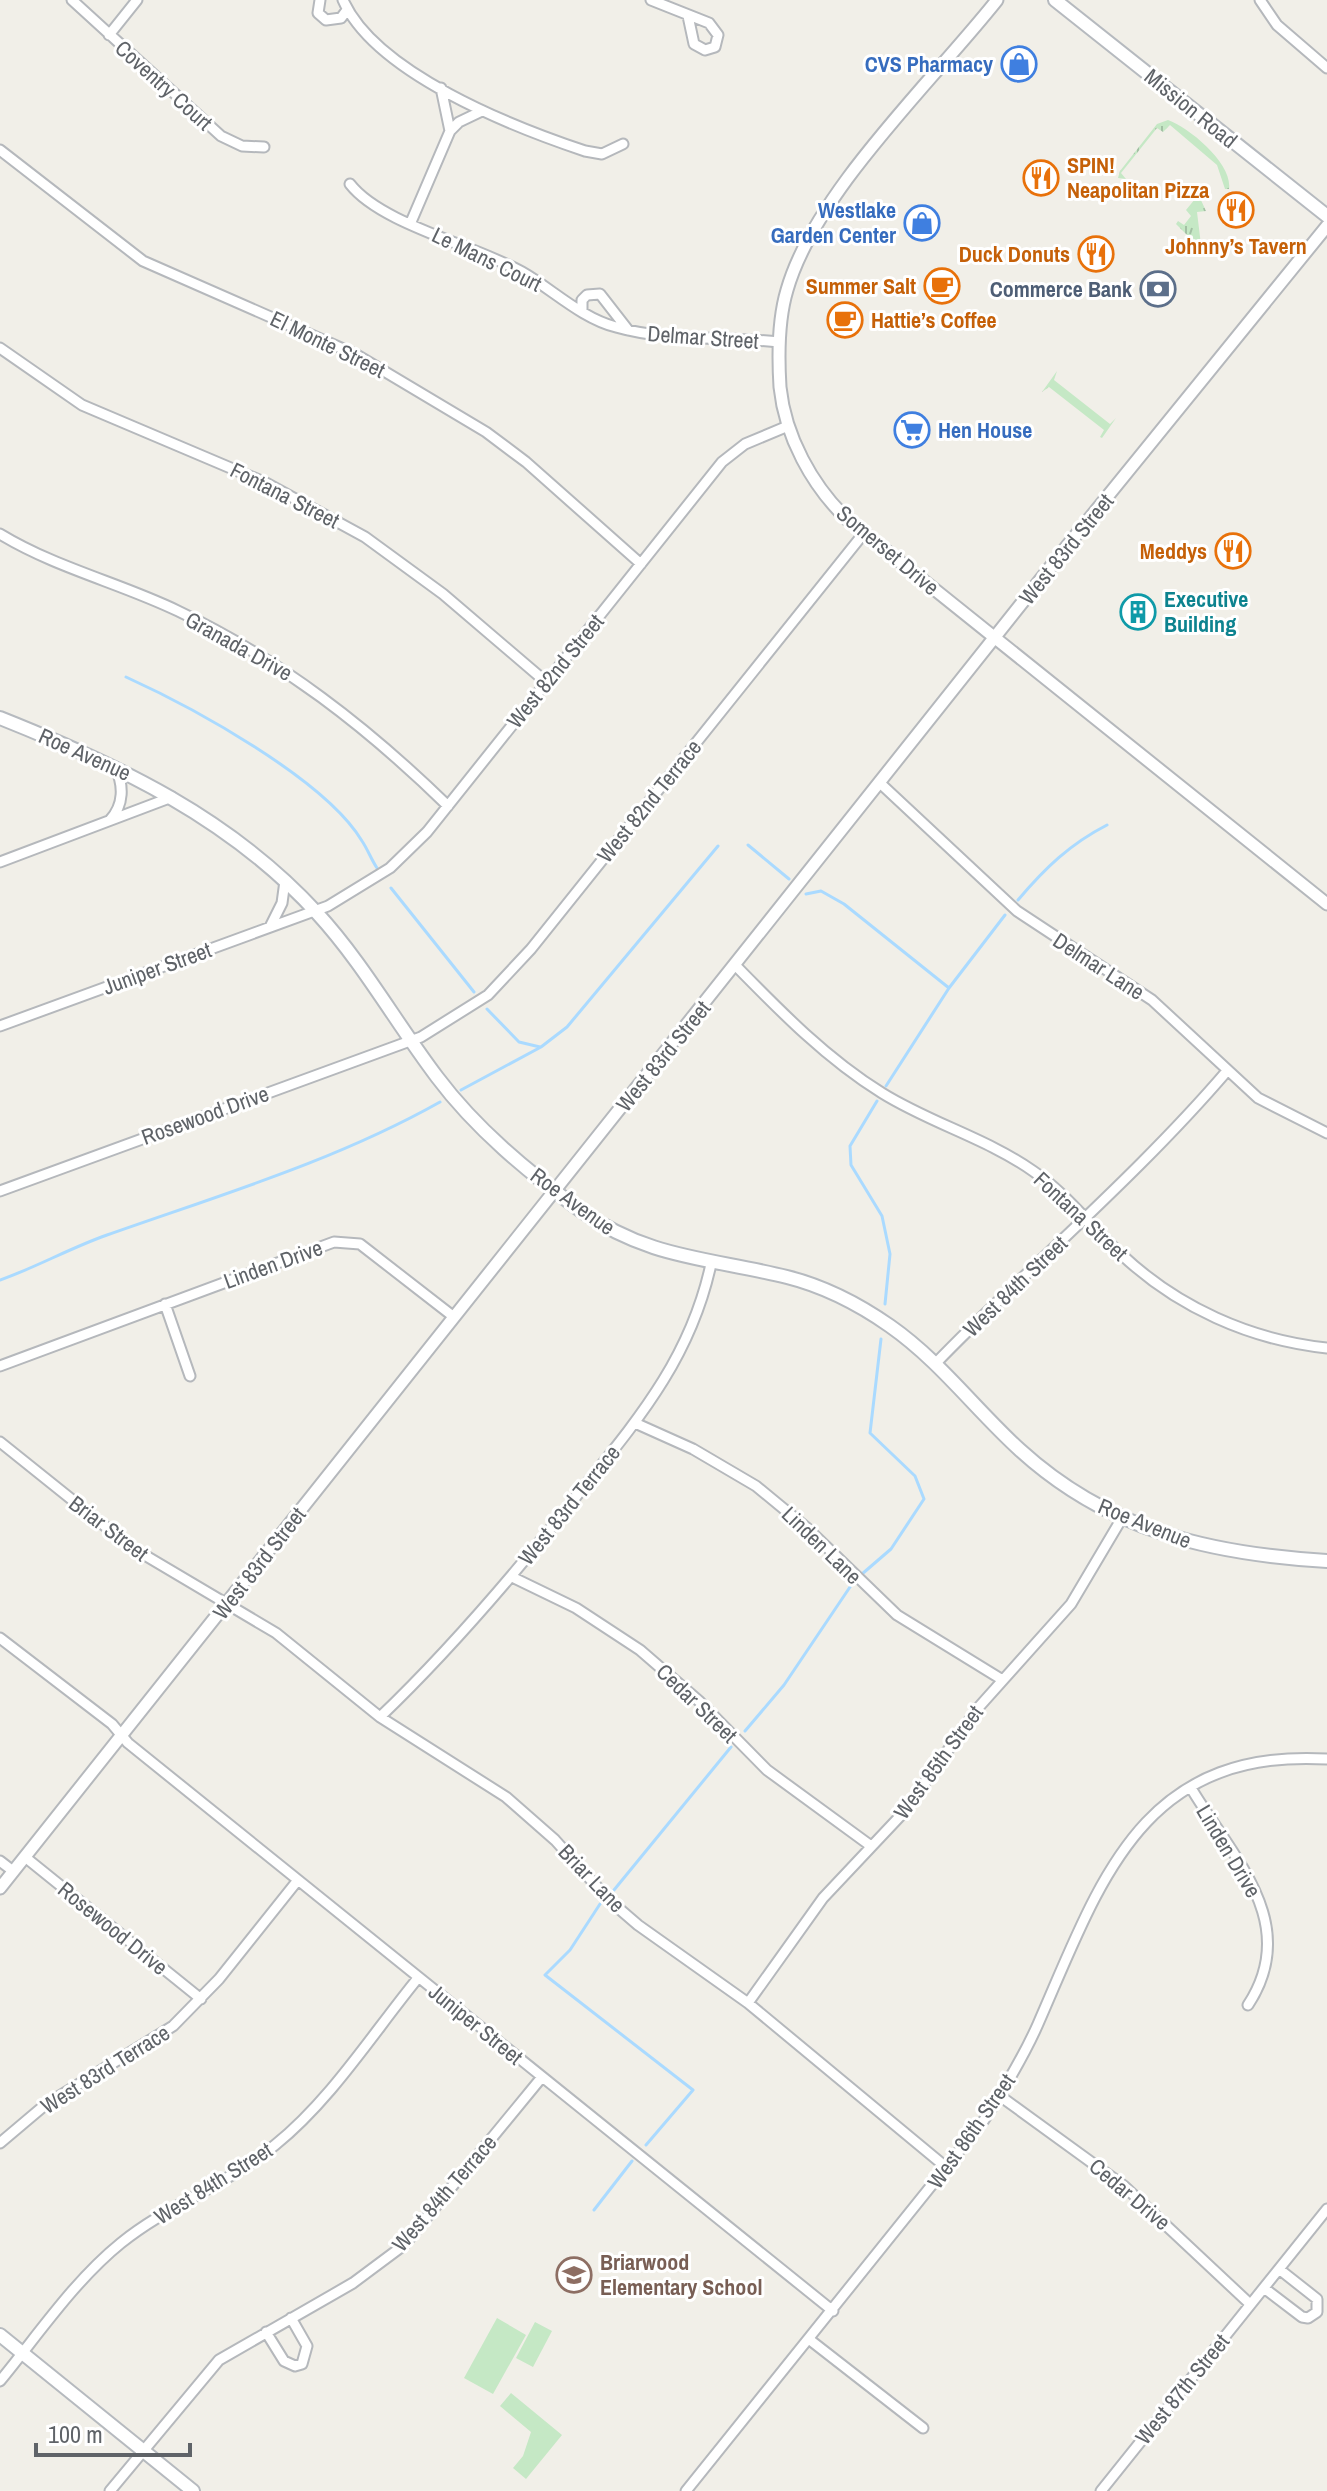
<svg xmlns="http://www.w3.org/2000/svg" width="1327" height="2491" font-family="'Archivo Narrow',sans-serif">
	<defs>
		<pattern id="grass-tufts" width="24" height="20" patternUnits="userSpaceOnUse" patternTransform="scale(2)"><rect width="24" height="20" fill="#c5e8c5"/><path d="M3 7l-1-3M5 7V3M7 7l1-3M15 17l-1-3M17 17v-4M19 17l1-3" fill="none" stroke="#a3c0a4"/></pattern>
	</defs>
	<rect width="100%" height="100%" fill="#f1efe8"/>
	<path fill="url(#grass-tufts)" d="M 1168,120 C 1190,128 1233,164 1229,189 L 1225,189 L 1217,165 L 1170,125 L 1163,132 L 1157,128 L 1121,173 L 1126,179 L 1118,178 L 1120,171 L 1157,124 Z
		M 1195,199 L 1200,198 L 1206,211 L 1197,212 L 1201,245 L 1210,247 L 1208,256 L 1176,224 L 1178,221 L 1184,225 L 1191,216 L 1186,210 Z
		M 1057,371 L 1054,380 L 1110,424 L 1116,418 L 1102,438 L 1100,437 L 1104,430 L 1049,387 L 1042,392 Z"/>
	<path fill="#c5e8c5" d="M 497,2318 L 526,2335 L 493,2394 L 464,2378 Z
		M 535,2322 L 552,2331 L 533,2367 L 516,2358 Z
		M 511,2393 L 562,2435 L 526,2479 L 513,2468 L 523,2456 L 531,2432 L 500,2406 Z"/>
	<g fill="none" stroke-linecap="round" stroke-linejoin="round">
		<path stroke="#aadaff" stroke-width="3" d="M 126,677 C 192,707 325,779 362,841 C 368,850 371,859 377,868
			M 748,845 L 789,879
			M 391,888 L 474,992
			M 806,894 L 821,891 L 844,904 L 949,988 L 1005,915
			M 1018,900 C 1045,868 1070,844 1107,825
			M 487,1009 L 519,1042 L 540,1047
			M 886,1086 L 949,988
			M 461,1090 L 541,1047 L 567,1027 L 718,846
			M 877,1101 L 850,1146 L 851,1165 L 882,1216 L 890,1254 L 885,1304
			M 0,1280 C 37,1267 70,1248 107,1235 C 220,1195 335,1161 440,1102
			M 862,1574 L 891,1549 L 924,1499 L 915,1476 L 870,1433 L 881,1339
			M 745,1731 L 784,1685 L 850,1587
			M 614,1890 L 731,1747
			M 600,1904 L 570,1950 L 545,1975 L 693,2090 L 646,2145
			M 594,2210 L 632,2161"/>
		<defs>
			<path id="minor" d="M 72,0 L 221,136 L 242,146 L 264,147
				M 320,0 L 318,13 L 326,20 L 341,18 L 347,10
				M 343,0 C 375,73 513,127 585,151 L 602,154 L 623,144
				M 651,0 L 709,23 L 718,35 L 715,47 L 705,50 L 694,44 L 688,16
				M 1260,0 L 1277,25 L 1327,68
				M 109,35 L 137,0
				M 441,88 L 450,131
				M 0,150 L 143,261 L 357,355 L 486,432 L 526,462 L 641,564
				M 350,184 C 381,224 474,245 522,272 C 552,289 581,318 616,327 C 668,342 725,336 779,342
				M 411,222 L 450,131 L 459,122 L 482,111
				M 582,311 L 582,300 L 587,295 L 600,294 L 628,330
				M 0,348 L 82,405 L 266,483 L 365,537 L 443,594 L 546,682
				M 0,534 C 56,568 120,583 178,611 C 281,660 367,727 448,806
				M 881,784 L 1017,911 L 1152,1000 L 1258,1098 L 1327,1133
				M 110,820 C 124,805 124,785 115,767
				M 0,862 L 172,797
				M 270,927 L 282,903 L 285,881
				M 736,966 C 781,1012 827,1059 882,1093 C 930,1123 986,1138 1033,1171 C 1067,1194 1091,1227 1121,1254 C 1177,1307 1250,1340 1327,1348
				M 0,1026 L 328,906 L 390,868 L 427,832 L 722,462 L 745,444 L 788,426
				M 0,1191 L 421,1037 L 488,995 L 531,949 L 864,533
				M 165,1304 L 190,1376
				M 936,1363 C 1032,1264 1137,1176 1227,1071
				M 0,1366 L 334,1242 L 360,1244 L 454,1317
				M 635,1423 L 693,1449 L 756,1486 L 807,1528 L 897,1615 L 1001,1679
				M 0,1442 L 131,1547 L 276,1633 L 380,1717 L 506,1797 L 555,1840 L 609,1900 L 638,1925 L 748,2003 L 947,2168
				M 512,1577 L 576,1608 L 640,1650 L 700,1702 L 767,1770 L 871,1846
				M 0,1638 L 112,1724 L 128,1743 L 833,2311
				M 380,1717 C 451,1649 514,1575 575,1498 C 635,1423 690,1361 711,1264
				M 1191,1788 C 1232,1857 1302,1923 1248,2005
				M 25,1857 L 201,1999
				M 0,1861 L 13,1871
				M 748,2003 L 823,1898 L 904,1812 L 978,1708 L 1071,1604 L 1122,1518
				M 1000,2096 L 1124,2186 L 1250,2304
				M 0,2143 L 45,2105 L 173,2026 L 219,1979 L 298,1880
				M 1264,2288 L 1302,2317 L 1308,2318 L 1317,2312 L 1317,2299 L 1279,2269
				M 266,2332 L 284,2361 L 295,2366 L 302,2364 L 307,2346 L 291,2318
				M 810,2340 L 923,2428
				M 0,2381 C 38,2335 74,2281 121,2243 C 168,2205 228,2184 275,2145 C 331,2100 373,2033 418,1978
				M 110,2491 L 219,2360 L 353,2283 L 404,2245 L 542,2077
				M 686,2491 L 984,2120 C 1004,2089 1023,2058 1038,2024 C 1100,1883 1140,1748 1327,1759
				M 1101,2491 L 1327,2209"/>
			<path id="tertiary" d="M 997,0 C 933,81 815,192 787,290 C 778,320 778,355 780,387 C 785,436 812,486 848,520 L 1327,904
				M 0,1888 L 1068,545 L 1327,226"/>
			<path id="secondary" d="M 1055,0 L 1327,216
				M 0,718 C 118,765 230,818 317,913 C 363,963 396,1023 437,1077 C 476,1129 528,1172 580,1210 C 648,1259 711,1258 787,1277 C 823,1286 860,1305 890,1326 C 940,1361 975,1409 1020,1450 C 1109,1531 1210,1554 1327,1561
				M 0,2335 L 193,2491"/>
		</defs>
		<use href="#minor" stroke="#b5b8bc" stroke-width="13"/>
		<use href="#tertiary" stroke="#b5b8bc" stroke-width="15"/>
		<use href="#secondary" stroke="#b6babf" stroke-width="16"/>
		<use href="#minor" stroke="#fff" stroke-width="9"/>
		<use href="#tertiary" stroke="#fff" stroke-width="11"/>
		<use href="#secondary" stroke="#fff" stroke-width="12"/>
	</g>
	<defs>
		<symbol id="shop-ring" viewBox="-11 -11 22 22"><circle r="9.5" fill="#fff" stroke="#3f7fe0" stroke-width="1.5"/><path d="M-5-2.5h2.3a2.7 3.5 0 0 1 5.4 0H5L5.5 6h-11ZM-1.5-2.5h3a1.5 2.3 0 0 0-3 0Z" fill="#3f7fe0"/></symbol>
		<symbol id="restaurant-ring" viewBox="-11 -11 22 22"><circle r="9.5" fill="#fff" stroke="#e8710a" stroke-width="1.5"/><path d="M-5-6h1v4h1v-4h1v4h1v-4h1v5L-1.5 .5V6h-2V.5L-5-1ZM5-6V6H3V1.5H1.5Q1.5-4 5-6Z" fill="#e8710a"/></symbol>
		<symbol id="cafe-ring" viewBox="-11 -11 22 22"><circle r="9.5" fill="#fff" stroke="#e8710a" stroke-width="1.5"/><path d="M-5.5-4.5H6V0H3Q3 3.5 0 3.5H-2.5Q-5.5 3.5-5.5 0ZM3-3.2v2h1.7v-2ZM-6 4.5H4V6H-6Z" fill="#e8710a"/></symbol>
		<symbol id="bank-ring" viewBox="-11 -11 22 22"><circle r="9.5" fill="#fff" stroke="#5c6f8a" stroke-width="1.5"/><path d="M-6-4H6V4H-6ZM0-2.3a2.3 2.3 0 1 0 0 4.6a2.3 2.3 0 1 0 0-4.6Z" fill="#5c6f8a"/></symbol>
		<symbol id="supermarket-ring" viewBox="-11 -11 22 22"><circle r="9.5" fill="#fff" stroke="#3f7fe0" stroke-width="1.5"/><path d="M-6-5.5h2.5l.6 2H6L4.5 2H-2.5L-4.4-4H-6ZM-1.5 3.2a1.3 1.3 0 1 0 .1 0ZM3 3.2a1.3 1.3 0 1 0 .1 0Z" fill="#3f7fe0"/></symbol>
		<symbol id="building-ring" viewBox="-11 -11 22 22"><circle r="9.5" fill="#fff" stroke="#0f9aa8" stroke-width="1.5"/><path d="M-4-6H4V6H1V3H-1V6H-4ZM-2.5-4.3h1.7v1.8h-1.7ZM.8-4.3h1.7v1.8H.8ZM-2.5-1h1.7V.8h-1.7ZM.8-1h1.7V.8H.8Z" fill="#0f9aa8"/></symbol>
		<symbol id="school-ring" viewBox="-11 -11 22 22"><circle r="9.5" fill="#fff" stroke="#8d6e63" stroke-width="1.5"/><path d="M0-5L7-2L0 1L-7-2ZM-4 1L0 2.5L4 1V4Q0 6-4 4Z" fill="#8d6e63"/></symbol>
	</defs>
	<g fill-rule="evenodd">
		<use href="#shop-ring" x="999" y="44" width="40" height="40"/>
		<use href="#restaurant-ring" x="1021" y="158" width="40" height="40"/>
		<use href="#restaurant-ring" x="1216" y="190" width="40" height="40"/>
		<use href="#shop-ring" x="902" y="203" width="40" height="40"/>
		<use href="#restaurant-ring" x="1076" y="234" width="40" height="40"/>
		<use href="#cafe-ring" x="922" y="266" width="40" height="40"/>
		<use href="#bank-ring" x="1138" y="269" width="40" height="40"/>
		<use href="#cafe-ring" x="825" y="300" width="40" height="40"/>
		<use href="#supermarket-ring" x="892" y="410" width="40" height="40"/>
		<use href="#restaurant-ring" x="1213" y="531" width="40" height="40"/>
		<use href="#building-ring" x="1118" y="592" width="40" height="40"/>
		<use href="#school-ring" x="554" y="2255" width="40" height="40"/>
	</g>
	<g text-anchor="middle" dominant-baseline="central" stroke-width="6" stroke-linejoin="round" paint-order="stroke">
		<g font-size="22" font-weight="bold" fill="#366cbe" stroke="#fff" text-anchor="end">
			<text x="993" y="64">CVS Pharmacy</text>
			<text x="896" y="210">Westlake<tspan x="896" dy="25">Garden Center</tspan></text>
			<text x="938" y="430" text-anchor="start">Hen House</text>
		</g>
		<g font-size="22" fill="#5f6368" stroke="#fff">
			<text transform="translate(164 85) rotate(42)">Coventry Court</text>
			<text transform="translate(1191 108) rotate(39)">Mission Road</text>
			<text transform="translate(487 259) rotate(26)">Le Mans Court</text>
			<text transform="translate(703 337) rotate(4)">Delmar Street</text>
			<text transform="translate(328 344) rotate(26)">El Monte Street</text>
			<text transform="translate(285 495) rotate(27)">Fontana Street</text>
			<text transform="translate(1066 549) rotate(-51)">West 83rd Street</text>
			<text transform="translate(888 550) rotate(40)">Somerset Drive</text>
			<text transform="translate(239 646) rotate(29)">Granada Drive</text>
			<text transform="translate(555 671) rotate(-51)">West 82nd Street</text>
			<text transform="translate(85 754) rotate(24)">Roe Avenue</text>
			<text transform="translate(649 801) rotate(-51)">West 82nd Terrace</text>
			<text transform="translate(1099 966) rotate(33)">Delmar Lane</text>
			<text transform="translate(157 968) rotate(-20)">Juniper Street</text>
			<text transform="translate(663 1056) rotate(-51)">West 83rd Street</text>
			<text transform="translate(205 1115) rotate(-20)">Rosewood Drive</text>
			<text transform="translate(573 1201) rotate(36)">Roe Avenue</text>
			<text transform="translate(1081 1216) rotate(43)">Fontana Street</text>
			<text transform="translate(273 1264) rotate(-20)">Linden Drive</text>
			<text transform="translate(1015 1286) rotate(-44)">West 84th Street</text>
			<text transform="translate(569 1505) rotate(-51)">West 83rd Terrace</text>
			<text transform="translate(1145 1523) rotate(22)">Roe Avenue</text>
			<text transform="translate(109 1528) rotate(37)">Briar Street</text>
			<text transform="translate(822 1545) rotate(44)">Linden Lane</text>
			<text transform="translate(259 1563) rotate(-52)">West 83rd Street</text>
			<text transform="translate(697 1703) rotate(44)">Cedar Street</text>
			<text transform="translate(938 1762) rotate(-54)">West 85th Street</text>
			<text transform="translate(1229 1851) rotate(59)">Linden Drive</text>
			<text transform="translate(592 1878) rotate(46)">Briar Lane</text>
			<text transform="translate(113 1928) rotate(39)">Rosewood Drive</text>
			<text transform="translate(476 2024) rotate(39)">Juniper Street</text>
			<text transform="translate(105 2069) rotate(-32)">West 83rd Terrace</text>
			<text transform="translate(971 2131) rotate(-55)">West 86th Street</text>
			<text transform="translate(213 2183) rotate(-32)">West 84th Street</text>
			<text transform="translate(444 2193) rotate(-49)">West 84th Terrace</text>
			<text transform="translate(1130 2194) rotate(40)">Cedar Drive</text>
			<text transform="translate(1182 2389) rotate(-51)">West 87th Street</text>
		</g>
		<g font-size="22" font-weight="bold" fill="#c56008" stroke="#fff" text-anchor="end">
			<text x="1067" y="165" text-anchor="start">SPIN!<tspan x="1067" dy="25">Neapolitan Pizza</tspan></text>
			<text x="1236" y="246" text-anchor="middle">Johnny’s Tavern</text>
			<text x="1070" y="254">Duck Donuts</text>
			<text x="916" y="286">Summer Salt</text>
			<text x="871" y="320" text-anchor="start">Hattie’s Coffee</text>
			<text x="1207" y="551">Meddys</text>
		</g>
		<g font-size="22" font-weight="bold" fill="#4e5e75" stroke="#fff" text-anchor="end">
			<text x="1132" y="289">Commerce Bank</text>
		</g>
		<g font-size="22" font-weight="bold" fill="#0d838f" stroke="#fff" text-anchor="start">
			<text x="1164" y="599">Executive<tspan x="1164" dy="25">Building</tspan></text>
		</g>
		<g font-size="22" font-weight="bold" fill="#785e54" stroke="#fff" text-anchor="start">
			<text x="600" y="2262">Briarwood<tspan x="600" dy="25">Elementary School</tspan></text>
		</g>
	</g>
	<path d="M36 2443v12h154v-12" fill="none" stroke="#5f6368" stroke-width="4"/>
	<text x="48" y="2443" font-size="24" fill="#5f6368" stroke="#ffffff" stroke-width="6" paint-order="stroke">100 m</text>
</svg>
